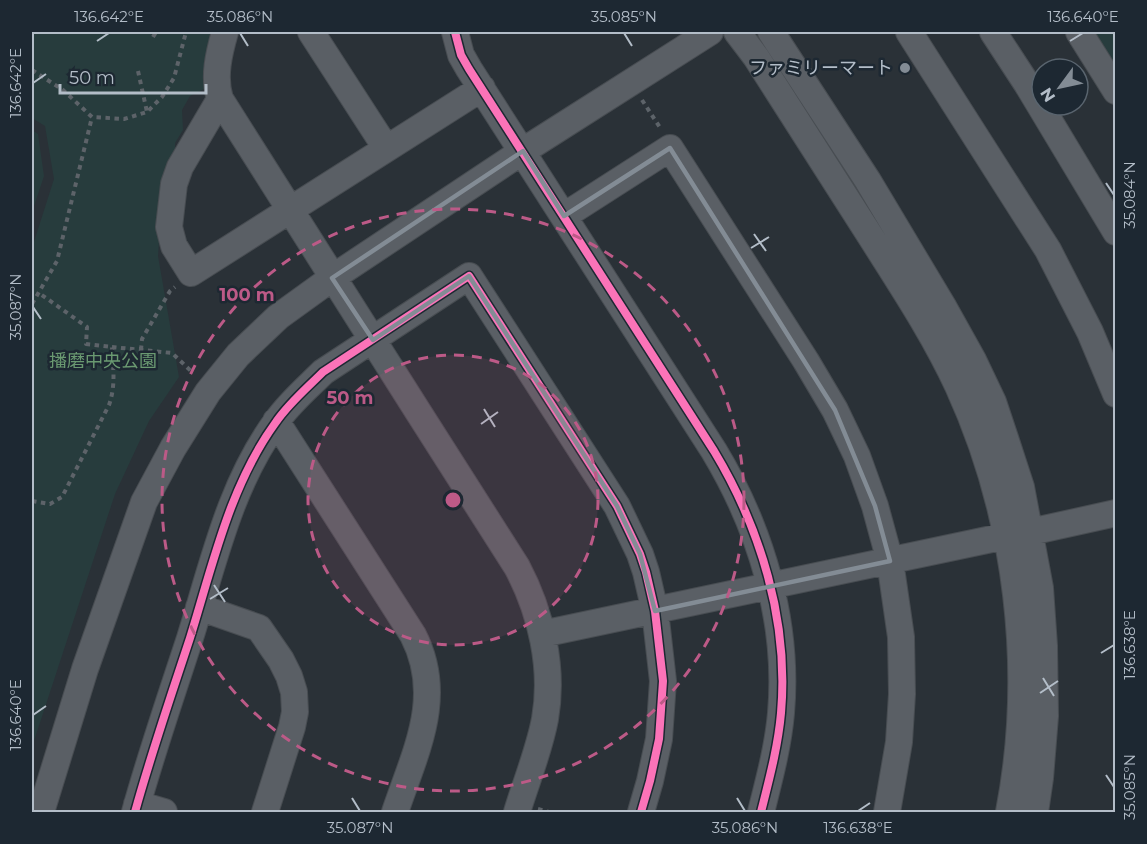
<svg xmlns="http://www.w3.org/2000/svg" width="1147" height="844" font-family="Montserrat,'Noto Sans JP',sans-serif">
	<rect width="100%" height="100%" fill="#2a3137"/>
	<path fill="#273c3d" d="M 32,32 L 216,32 L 211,44 L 204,89 L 190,96 L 182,110 L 183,130 L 175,143 L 175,154 L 163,180 L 158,256 L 179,377 L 149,421 L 115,494 L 32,747 L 32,248 L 54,179 L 45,126 L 32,118 Z
		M 1088,32 L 1115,32 L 1115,75 Z
		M 32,130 L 38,134 L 44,176 L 32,212 Z"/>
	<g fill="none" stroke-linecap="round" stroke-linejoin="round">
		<defs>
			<path id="minor" d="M 225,32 C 219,53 213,77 220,99 L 180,167 L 174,184 L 169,227 L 174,246 L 191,273 L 482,88
				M 311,32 L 386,148
				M 455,32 L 461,55 L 469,69 L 714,451 C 761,529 789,622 781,713 C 778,747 769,780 761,812
				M 737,32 L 756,57 C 795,117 833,177 871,237 C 902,286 934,334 958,386 C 1018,517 1036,671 1009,812
				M 771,32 L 868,181 L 944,308 L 973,360 L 993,402 L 1005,438 L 1021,487 L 1040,588 L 1044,646 L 1045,716 L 1040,778 L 1035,812
				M 909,32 L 1048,250 L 1090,332 L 1116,394
				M 993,32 L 1027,84 L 1116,232
				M 1079,32 L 1116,91
				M 220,99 C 318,256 418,411 517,567 C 541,612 554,668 545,719 C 539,751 526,782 517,812
				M 564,216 L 670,148 L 806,361 L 835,410 L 857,456 L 875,506 L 890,561 L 901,637 L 902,694 L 899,742 L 887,812
				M 276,421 L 413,635 C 445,697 415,752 395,812
				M 1030,532 L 1116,513
				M 199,607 L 259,628 L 281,660 L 289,676 L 294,692 L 295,712 L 292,727 L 265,812
				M 542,634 L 1006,536
				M 137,804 L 164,812
				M 41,812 L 85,669 L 144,502 L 173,448 L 208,392 L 238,355 L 278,317 L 332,278 L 523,151 L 710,32
				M 135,812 C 151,754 171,696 190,638 C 213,564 230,485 276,422 C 289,403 307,388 323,372 L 469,276 L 617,506 L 640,554 L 646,572 L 655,611 L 663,681 L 659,739 L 650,781 L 641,812"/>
		</defs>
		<use href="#minor" stroke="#484d52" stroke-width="28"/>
		<path stroke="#5d6369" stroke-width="4" stroke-dasharray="4.5 4.5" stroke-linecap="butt" d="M 153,37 L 156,32
			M 32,70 L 63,90 L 92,117 L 124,119 L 147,112 L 162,97 L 174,78 L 186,32
			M 138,71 L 147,112
			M 642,100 L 661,129
			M 32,304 L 57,261 L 92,117
			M 112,347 L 172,353 L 192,372
			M 141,350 L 142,339 L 170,291 L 175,287
			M 32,501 L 50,504 L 62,497 L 109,405 C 116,385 113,368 112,347 L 86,344 L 87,327 L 39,293
			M 538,809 L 549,812"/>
		<use href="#minor" stroke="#5a5f65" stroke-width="26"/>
		<defs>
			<path id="cycleway" d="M 455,32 L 461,55 L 469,69 L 714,451 C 761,529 789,622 781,713 C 778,747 769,780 761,812
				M 135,812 C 151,754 171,696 190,638 C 213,564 230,485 276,422 C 289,403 307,388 323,372 L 469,276 L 617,506 L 640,554 L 646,572 L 655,611 L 663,681 L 659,739 L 650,781 L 641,812"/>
		</defs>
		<use href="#cycleway" stroke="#1d2832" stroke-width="11"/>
		<use href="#cycleway" stroke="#fb73b8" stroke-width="8"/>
	</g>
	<path fill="none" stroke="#838c95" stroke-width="4.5" stroke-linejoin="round" d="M 670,148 L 835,410 L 875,506 L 890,561 L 655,611 L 640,554 L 617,506 L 469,276 L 373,340 L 332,278 L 523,151 L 564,216 Z"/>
	<path fill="none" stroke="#b3bdc8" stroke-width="2" d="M 240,33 L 248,46M 624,33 L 632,46M 97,41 L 109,33M 1070,41 L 1083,33M 33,83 L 46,74M 1106,183 L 1114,195M 754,234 L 766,251M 751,248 L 769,237M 33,307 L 41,319M 484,409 L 495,427M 481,424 L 498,412M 214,585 L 225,602M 210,599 L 228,588M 1101,653 L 1114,645M 1043,678 L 1054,696M 1040,693 L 1058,681M 33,715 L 46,706M 1106,775 L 1114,787M 352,798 L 360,811M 737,798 L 745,811M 858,811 L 870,803"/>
	<circle cx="453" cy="500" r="145" fill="#bc5a87" fill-opacity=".12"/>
	<g fill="none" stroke="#bc5a87" stroke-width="3" stroke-dasharray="10 8">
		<circle cx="453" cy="500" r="145"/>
		<circle cx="453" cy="500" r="291"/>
	</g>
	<circle fill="#838c95" stroke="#1d2832" stroke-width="2" cx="905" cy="68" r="6"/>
	<g text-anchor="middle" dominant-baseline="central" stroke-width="5" stroke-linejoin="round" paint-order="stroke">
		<g font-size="18" fill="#b3bdc8" stroke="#1d2832" text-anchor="end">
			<text x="893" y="68">ファミリーマート</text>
		</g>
		<g font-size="18" fill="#6a9971" stroke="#1d2832">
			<text x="103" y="361">播磨中央公園</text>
		</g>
	</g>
	<circle cx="453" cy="500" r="9" fill="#bc5a87" stroke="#1d2832" stroke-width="3"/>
	<g font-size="18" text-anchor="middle" font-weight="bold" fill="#bc5a87" stroke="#1d2832" stroke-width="5" stroke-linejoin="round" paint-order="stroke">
		<text x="247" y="301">100 m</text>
		<text x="350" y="404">50 m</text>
	</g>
	<rect width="1147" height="844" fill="none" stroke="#1d2832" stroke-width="66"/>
	<g transform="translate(1060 87) rotate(237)"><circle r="28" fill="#1d2832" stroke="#59646e" stroke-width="1.5"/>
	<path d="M0-4.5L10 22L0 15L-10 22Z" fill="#838c95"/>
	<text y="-9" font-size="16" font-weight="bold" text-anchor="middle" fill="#b3bdc8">N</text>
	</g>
	<path d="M60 84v9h146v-9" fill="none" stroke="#b3bdc8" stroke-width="3"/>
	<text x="69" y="84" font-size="18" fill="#b3bdc8" stroke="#1d2832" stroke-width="4.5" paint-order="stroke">50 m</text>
	<rect x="33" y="33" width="1081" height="778" fill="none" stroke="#b3bdc8" stroke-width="2"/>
	<g font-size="15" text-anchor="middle" fill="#b3bdc8">
		<text x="109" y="22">136.642°E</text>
		<text x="240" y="22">35.086°N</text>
		<text x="624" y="22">35.085°N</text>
		<text x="1083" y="22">136.640°E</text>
		<text transform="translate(16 83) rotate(-90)" y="5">136.642°E</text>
		<text transform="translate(1130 195) rotate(-90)" y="5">35.084°N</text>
		<text transform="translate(16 307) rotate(-90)" y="5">35.087°N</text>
		<text transform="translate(1130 645) rotate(-90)" y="5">136.638°E</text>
		<text transform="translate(16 715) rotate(-90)" y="5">136.640°E</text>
		<text transform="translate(1130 787) rotate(-90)" y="5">35.085°N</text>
		<text x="360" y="833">35.087°N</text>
		<text x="745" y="833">35.086°N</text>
		<text x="858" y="833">136.638°E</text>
	</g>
</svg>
